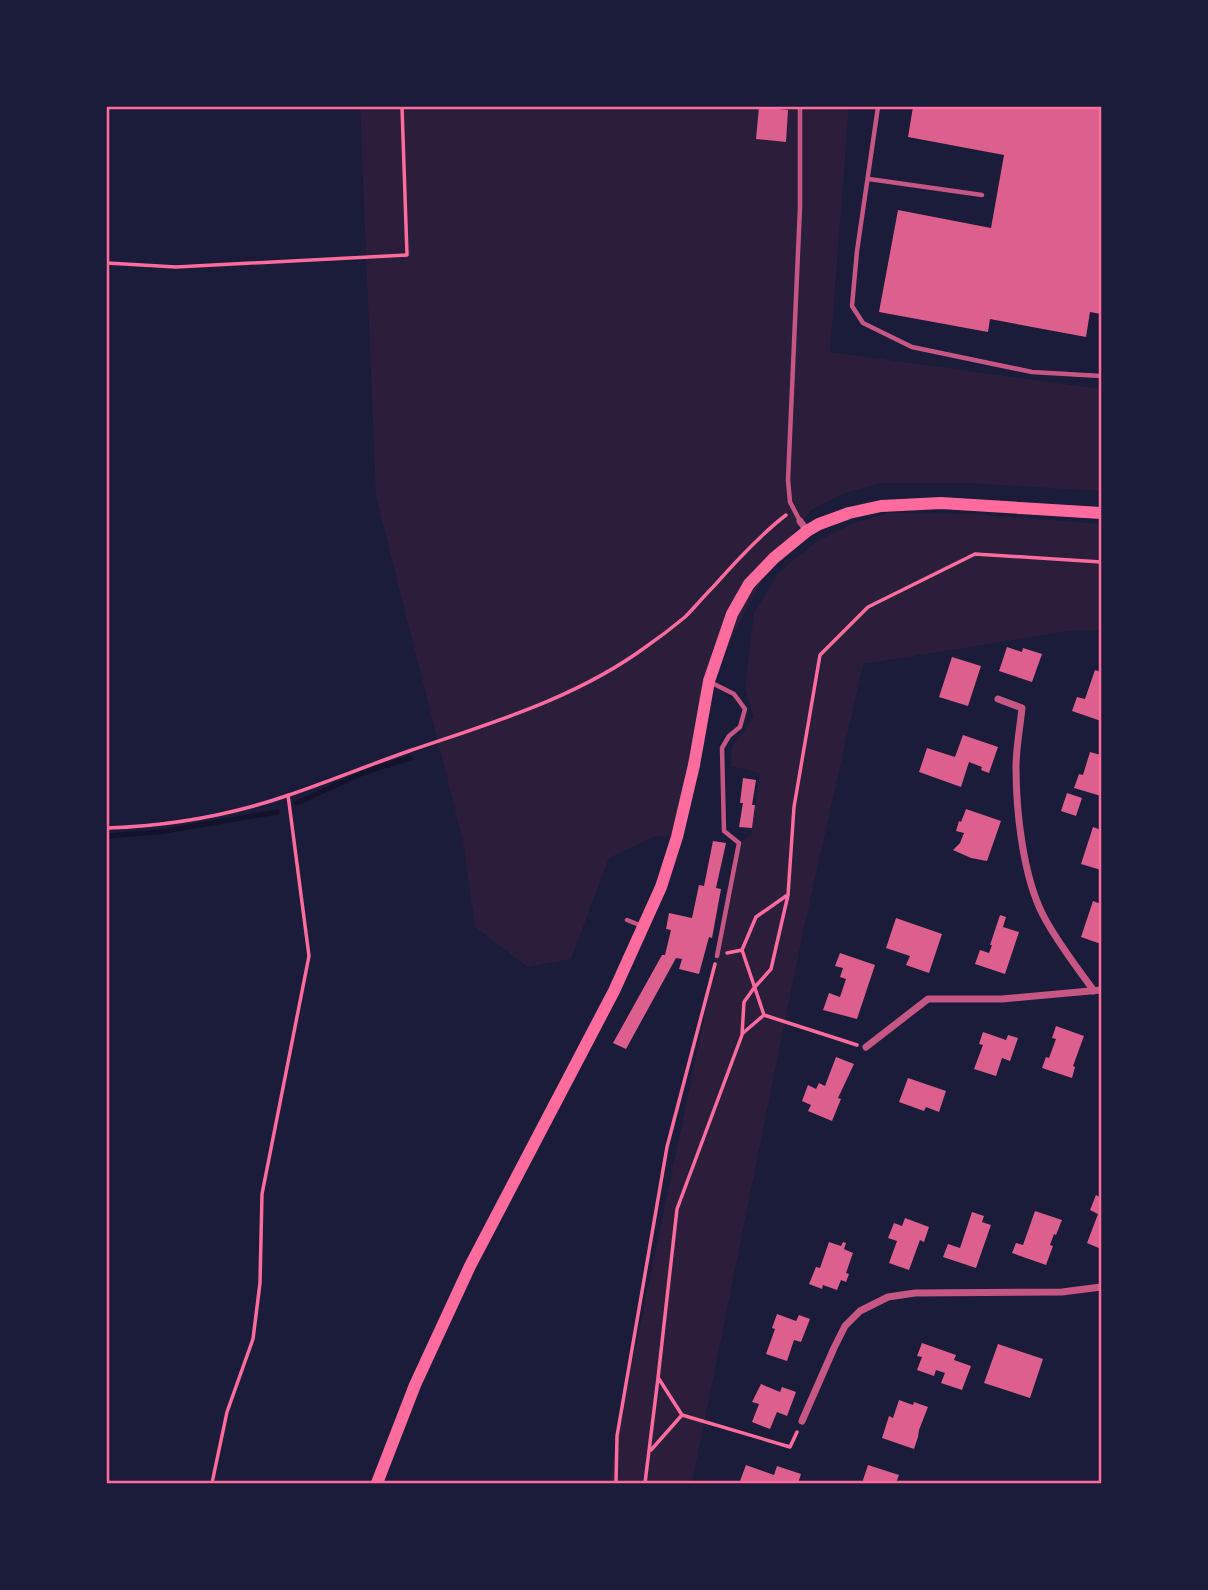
<svg xmlns="http://www.w3.org/2000/svg" width="1208" height="1590" font-family="Barlow,sans-serif">
	<rect width="100%" height="100%" fill="#1b1b3a"/>
	<path fill="#2a1e3b" d="M 360,107 L 849,107 L 830,352 L 1101,389 L 1101,491 L 968,483 L 881,483 L 845,493 L 811,510 L 774,558 L 709,681 L 677,837 L 656,836 L 609,858 L 571,959 L 528,967 L 475,927 L 463,841 L 376,496 Z
		M 887,513 L 975,514 L 1101,524 L 1101,630 L 1069,631 L 863,664 L 802,937 L 692,1483 L 610,1483 L 617,1436 L 717,956 L 739,843 L 751,835 L 760,773 L 731,766 L 732,747 L 754,717 L 745,689 L 754,613 L 779,572 L 817,541 L 852,524 Z"/>
	<g fill="none" stroke-linecap="round" stroke-linejoin="round">
		<path stroke="#12122b" stroke-width="5" d="M 297,803 L 365,772 L 410,758
			M 107,836 L 159,832 L 277,812"/>
	</g>
	<path fill="#dd5f8e" d="M 759,107 L 788,110 L 786,142 L 756,139 Z
		M 913,107 L 1101,107 L 1101,314 L 1090,312 L 1086,337 L 990,319 L 988,332 L 879,312 L 898,210 L 991,228 L 1004,155 L 908,137 Z
		M 1007,647 L 1022,652 L 1023,648 L 1042,654 L 1032,682 L 999,671 Z
		M 952,657 L 981,666 L 968,706 L 939,697 Z
		M 1095,670 L 1101,672 L 1101,721 L 1072,711 L 1077,697 L 1085,699 Z
		M 963,735 L 998,747 L 989,773 L 981,770 L 982,767 L 969,762 L 961,787 L 919,772 L 927,748 L 955,757 Z
		M 1090,752 L 1101,755 L 1101,796 L 1074,788 L 1079,774 L 1083,775 Z
		M 743,778 L 756,780 L 752,805 L 755,805 L 752,828 L 739,827 L 743,803 L 740,803 Z
		M 1067,793 L 1082,798 L 1076,816 L 1061,811 Z
		M 966,809 L 1001,821 L 987,861 L 971,858 L 953,850 L 960,843 L 964,833 L 956,831 L 959,821 L 961,822 Z
		M 1093,827 L 1101,830 L 1101,870 L 1081,864 Z
		M 713,841 L 726,843 L 716,888 L 721,889 L 712,938 L 709,937 L 699,974 L 679,969 L 682,959 L 676,958 L 626,1049 L 613,1043 L 662,955 L 665,955 L 671,930 L 666,929 L 669,913 L 692,918 L 699,885 L 704,886 Z
		M 1093,901 L 1101,904 L 1101,944 L 1081,937 Z
		M 1000,915 L 1006,917 L 1003,927 L 1019,932 L 1005,974 L 975,964 L 980,950 L 989,953 L 992,945 L 990,945 Z
		M 896,918 L 942,934 L 929,973 L 906,965 L 910,956 L 886,948 Z
		M 840,953 L 875,965 L 857,1019 L 823,1010 L 829,993 L 840,997 L 846,979 L 840,977 L 843,968 L 835,966 Z
		M 1056,1026 L 1084,1036 L 1073,1066 L 1075,1067 L 1072,1078 L 1042,1068 L 1046,1057 L 1049,1058 L 1056,1039 L 1052,1038 Z
		M 983,1032 L 1006,1040 L 1008,1035 L 1018,1038 L 1010,1061 L 1002,1058 L 996,1076 L 974,1069 L 983,1045 L 979,1044 Z
		M 836,1057 L 854,1064 L 838,1098 L 841,1099 L 832,1121 L 808,1111 L 811,1105 L 802,1101 L 808,1085 L 816,1089 L 819,1083 L 825,1086 Z
		M 908,1078 L 946,1091 L 939,1112 L 926,1107 L 924,1111 L 899,1102 Z
		M 1096,1195 L 1101,1198 L 1101,1249 L 1087,1243 L 1098,1214 L 1090,1210 Z
		M 1035,1211 L 1062,1220 L 1056,1235 L 1054,1234 L 1050,1245 L 1053,1246 L 1046,1265 L 1012,1253 L 1016,1243 L 1023,1245 Z
		M 972,1212 L 984,1216 L 982,1222 L 991,1225 L 976,1268 L 943,1257 L 948,1244 L 960,1248 Z
		M 905,1218 L 929,1227 L 924,1242 L 920,1240 L 909,1270 L 889,1263 L 897,1241 L 888,1238 L 894,1223 L 902,1226 Z
		M 829,1242 L 841,1246 L 843,1242 L 846,1243 L 844,1249 L 853,1253 L 846,1273 L 849,1274 L 846,1282 L 841,1280 L 837,1290 L 823,1285 L 822,1289 L 809,1284 L 816,1267 L 820,1268 Z
		M 777,1314 L 796,1321 L 799,1315 L 810,1319 L 801,1342 L 794,1340 L 787,1361 L 766,1354 L 775,1329 L 772,1328 Z
		M 922,1343 L 956,1355 L 954,1360 L 971,1366 L 962,1390 L 941,1383 L 945,1373 L 936,1370 L 934,1376 L 917,1370 L 922,1357 L 917,1356 Z
		M 998,1344 L 1043,1359 L 1030,1398 L 984,1383 Z
		M 761,1384 L 780,1392 L 782,1387 L 796,1392 L 787,1416 L 777,1412 L 770,1429 L 752,1422 L 759,1404 L 752,1402 Z
		M 899,1400 L 913,1405 L 914,1402 L 928,1407 L 919,1430 L 918,1437 L 914,1449 L 882,1438 L 889,1416 L 893,1418 Z
		M 746,1465 L 774,1475 L 777,1466 L 801,1474 L 798,1483 L 741,1483 L 740,1481 Z
		M 868,1465 L 899,1475 L 896,1483 L 862,1483 Z"/>
	<g fill="none" stroke-linecap="round" stroke-linejoin="round">
		<path stroke="#ff6b9d" stroke-width="3.5" d="M 107,263 L 176,267 L 407,255 L 402,107
			M 107,828 C 168,826 231,815 289,795 C 330,781 369,765 409,751 C 491,723 577,698 647,646 C 660,637 673,627 685,617 C 695,607 704,596 714,586 C 736,561 760,535 786,515
			M 727,953 L 742,950
			M 764,1015 L 742,950 L 756,917 L 786,896
			M 743,1033 L 764,1015 L 857,1045
			M 659,1379 L 682,1415 L 790,1447 L 797,1432
			M 651,1450 L 682,1415
			M 212,1483 L 227,1412 L 253,1339 L 260,1283 L 262,1194 L 309,956 L 288,795
			M 616,1483 L 617,1436 L 667,1147 L 715,964
			M 645,1483 L 658,1378 L 677,1209 L 742,1035 L 744,1002 L 754,988 L 771,969 L 788,895 L 794,807 L 820,655 L 868,607 L 975,554 L 1101,562"/>
		<path stroke="#c65784" stroke-width="4.5" d="M 878,107 L 857,251 L 852,306 L 863,323 L 912,347 L 1032,372 L 1101,376
			M 869,179 L 982,195
			M 800,521 L 790,502 L 788,480 L 800,207 L 800,107
			M 710,682 L 734,694 L 745,709 L 740,727 L 729,736 L 722,748 L 724,831 L 739,843 L 717,956
			M 627,920 L 642,926"/>
		<path stroke="#c65784" stroke-width="7" d="M 800,521 L 807,531
			M 998,699 L 1022,708 C 1020,728 1016,748 1016,767 C 1016,811 1023,876 1043,915 C 1057,942 1076,966 1094,991
			M 866,1047 L 928,999 L 1002,999 L 1101,990
			M 802,1421 L 834,1348 L 845,1326 L 860,1311 L 888,1297 L 915,1293 L 1062,1292 L 1101,1287"/>
		<path stroke="#ff6b9d" stroke-width="12" d="M 377,1483 L 415,1385 L 470,1266 L 614,991 L 661,887 L 677,837 L 694,765 L 709,681 L 732,614 L 749,584 L 774,558 L 807,531 L 819,524 L 849,513 L 881,506 L 941,503 L 1101,513"/>
	</g>
	<rect width="1208" height="1590" fill="none" stroke="#1b1b3a" stroke-width="217"/>
	<rect x="108" y="108" width="992" height="1374" fill="none" stroke="#ff6b9d" stroke-width="2.5"/>
</svg>
